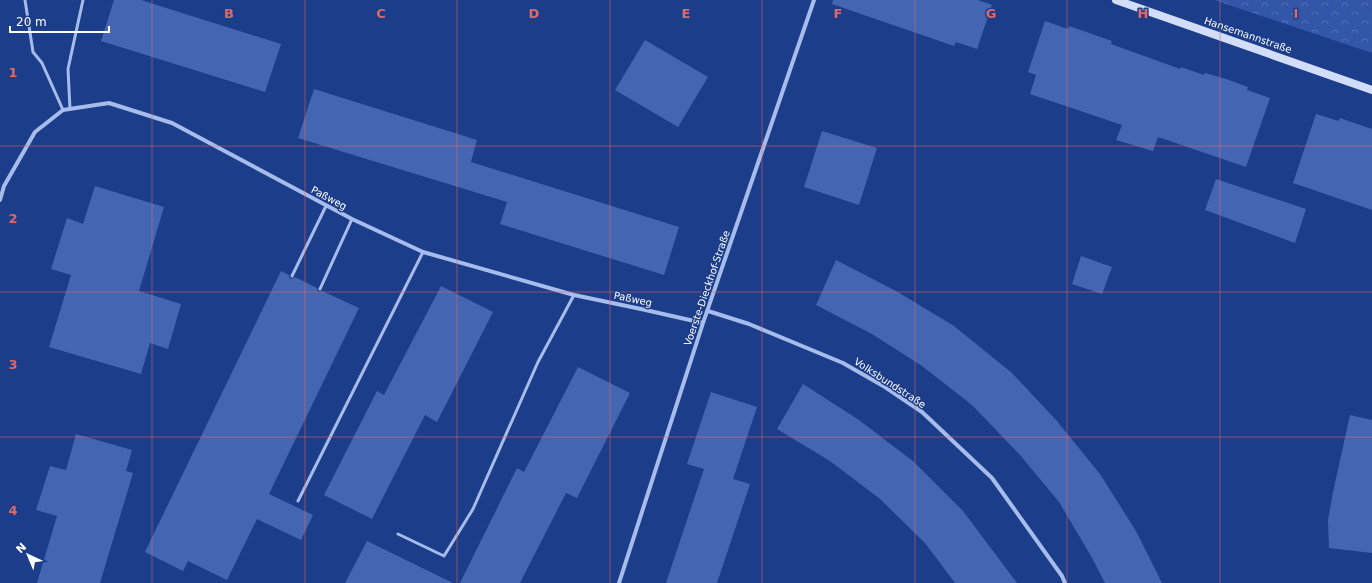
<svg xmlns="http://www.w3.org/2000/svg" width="1372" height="583" font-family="'DejaVu Sans',sans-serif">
	<defs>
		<pattern id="forest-crowns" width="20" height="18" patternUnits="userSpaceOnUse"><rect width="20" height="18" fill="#3257a8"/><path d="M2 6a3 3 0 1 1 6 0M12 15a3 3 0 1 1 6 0" fill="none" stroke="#5170b5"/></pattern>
	</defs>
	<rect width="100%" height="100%" fill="#1c3d89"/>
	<path fill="url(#forest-crowns)" d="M 1214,0 L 1372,0 L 1372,53 Z"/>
	<path fill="#4466b2" d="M 114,0 L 141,0 L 281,44 L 265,92 L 101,41 Z
		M 833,0 L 978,0 L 992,5 L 977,49 L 956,42 L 954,46 L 832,4 Z
		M 1045,21 L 1068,29 L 1069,26 L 1112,41 L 1111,44 L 1180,69 L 1181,67 L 1204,75 L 1205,73 L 1226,79 L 1248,87 L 1247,90 L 1270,98 L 1246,167 L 1158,137 L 1153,151 L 1116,140 L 1122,125 L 1030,94 L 1036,75 L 1028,72 Z
		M 645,40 L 708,77 L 678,127 L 615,90 Z
		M 314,89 L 477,140 L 471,162 L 679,227 L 664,275 L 500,224 L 507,202 L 298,138 Z
		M 1316,114 L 1339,121 L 1340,118 L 1372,129 L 1372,210 L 1293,183 Z
		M 822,131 L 877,148 L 859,205 L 804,187 Z
		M 1216,179 L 1306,209 L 1295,243 L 1205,210 Z
		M 95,186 L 164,207 L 139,291 L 181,304 L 168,349 L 150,343 L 141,374 L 49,347 L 71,275 L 51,269 L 67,218 L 83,224 Z
		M 1081,256 L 1112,267 L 1102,294 L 1072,284 Z
		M 836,260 L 896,291 L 954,326 L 1012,373 L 1056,420 L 1100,474 L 1136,531 L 1162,583 L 1105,583 L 1091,556 L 1059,502 L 1020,455 L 972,405 L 922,366 L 872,334 L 816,305 Z
		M 281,271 L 289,275 L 289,277 L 291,279 L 295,277 L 317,288 L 318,292 L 322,291 L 359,308 L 269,494 L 313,515 L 301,540 L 257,519 L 227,580 L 188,561 L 183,571 L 145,552 Z
		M 441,286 L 493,312 L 437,422 L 425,415 L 372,519 L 324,495 L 377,391 L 384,395 Z
		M 578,367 L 630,393 L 577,498 L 566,493 L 520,583 L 460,583 L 517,468 L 524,472 Z
		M 803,384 L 859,420 L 914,462 L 963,511 L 1017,583 L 955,583 L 925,543 L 880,499 L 830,461 L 777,429 Z
		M 711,392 L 757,407 L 733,479 L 750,484 L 717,583 L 666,583 L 704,469 L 687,464 Z
		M 1350,415 L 1372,420 L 1372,553 L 1329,548 L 1328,520 L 1333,492 Z
		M 76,434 L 132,450 L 126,471 L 133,473 L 100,583 L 37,583 L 57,516 L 36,510 L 50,466 L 66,470 Z
		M 367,541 L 453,583 L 345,583 Z"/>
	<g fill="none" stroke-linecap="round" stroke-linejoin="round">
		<path stroke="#a6bcec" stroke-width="3" d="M 25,0 L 33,52 L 42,63 L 63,110
			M 70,109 L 68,69 L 83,0
			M 292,276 L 326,206
			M 320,289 L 352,219
			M 298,501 L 423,252
			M 398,534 L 444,556 L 473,509 L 538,362 L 574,295"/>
		<path stroke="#a6bcec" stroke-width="4" d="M 0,200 L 4,186 L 35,132 L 63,110 L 109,103 L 172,123 L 352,219 L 423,252 L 574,295 L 641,309 L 703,323
			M 708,311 L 749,324 L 843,363 L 885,387 L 922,412 L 992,478 L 1062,576 L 1065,583
			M 619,583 L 703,323 L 814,0"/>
		<path stroke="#d2ddf9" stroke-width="8" d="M 1116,0 L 1372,90"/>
	</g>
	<path fill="none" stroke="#e26868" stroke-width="1" stroke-opacity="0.55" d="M 152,0 L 152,583M 305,0 L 305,583M 457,0 L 457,583M 610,0 L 610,583M 762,0 L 762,583M 915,0 L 915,583M 1067,0 L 1067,583M 1220,0 L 1220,583M 0,146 L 1372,146M 0,292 L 1372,292M 0,437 L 1372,437"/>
	<g text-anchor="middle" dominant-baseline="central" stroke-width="3" stroke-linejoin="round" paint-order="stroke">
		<g font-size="10" fill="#fff" stroke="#1c3d89">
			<text transform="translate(1248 35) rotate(19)">Hansemannstraße</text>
			<text transform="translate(329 198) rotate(28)">Paßweg</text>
			<text transform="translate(707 288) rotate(-71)">Voerste-Dieckhof-Straße</text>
			<text transform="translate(633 299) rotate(12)">Paßweg</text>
			<text transform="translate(890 383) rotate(33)">Volksbundstraße</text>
		</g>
	</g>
	<g font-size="13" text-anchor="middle" font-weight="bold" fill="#e26868" stroke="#1c3d89" stroke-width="3" stroke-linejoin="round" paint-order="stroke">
		<text x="229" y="18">B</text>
		<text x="381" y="18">C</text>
		<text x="534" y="18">D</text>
		<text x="686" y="18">E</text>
		<text x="838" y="18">F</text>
		<text x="991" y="18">G</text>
		<text x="1143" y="18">H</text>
		<text x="1296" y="18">I</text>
		<text x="13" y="77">1</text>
		<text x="13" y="223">2</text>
		<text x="13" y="369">3</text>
		<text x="13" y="515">4</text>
	</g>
	<g transform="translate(28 555) rotate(316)" stroke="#1c3d89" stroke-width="3" paint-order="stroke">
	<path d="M0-3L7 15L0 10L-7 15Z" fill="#ffffff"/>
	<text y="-6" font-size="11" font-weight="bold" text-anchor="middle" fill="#ffffff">N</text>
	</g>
	<path d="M10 26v6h99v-6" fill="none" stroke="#ffffff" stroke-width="2"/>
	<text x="16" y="26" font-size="12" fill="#ffffff" stroke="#1c3d89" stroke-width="3" paint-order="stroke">20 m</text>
</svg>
